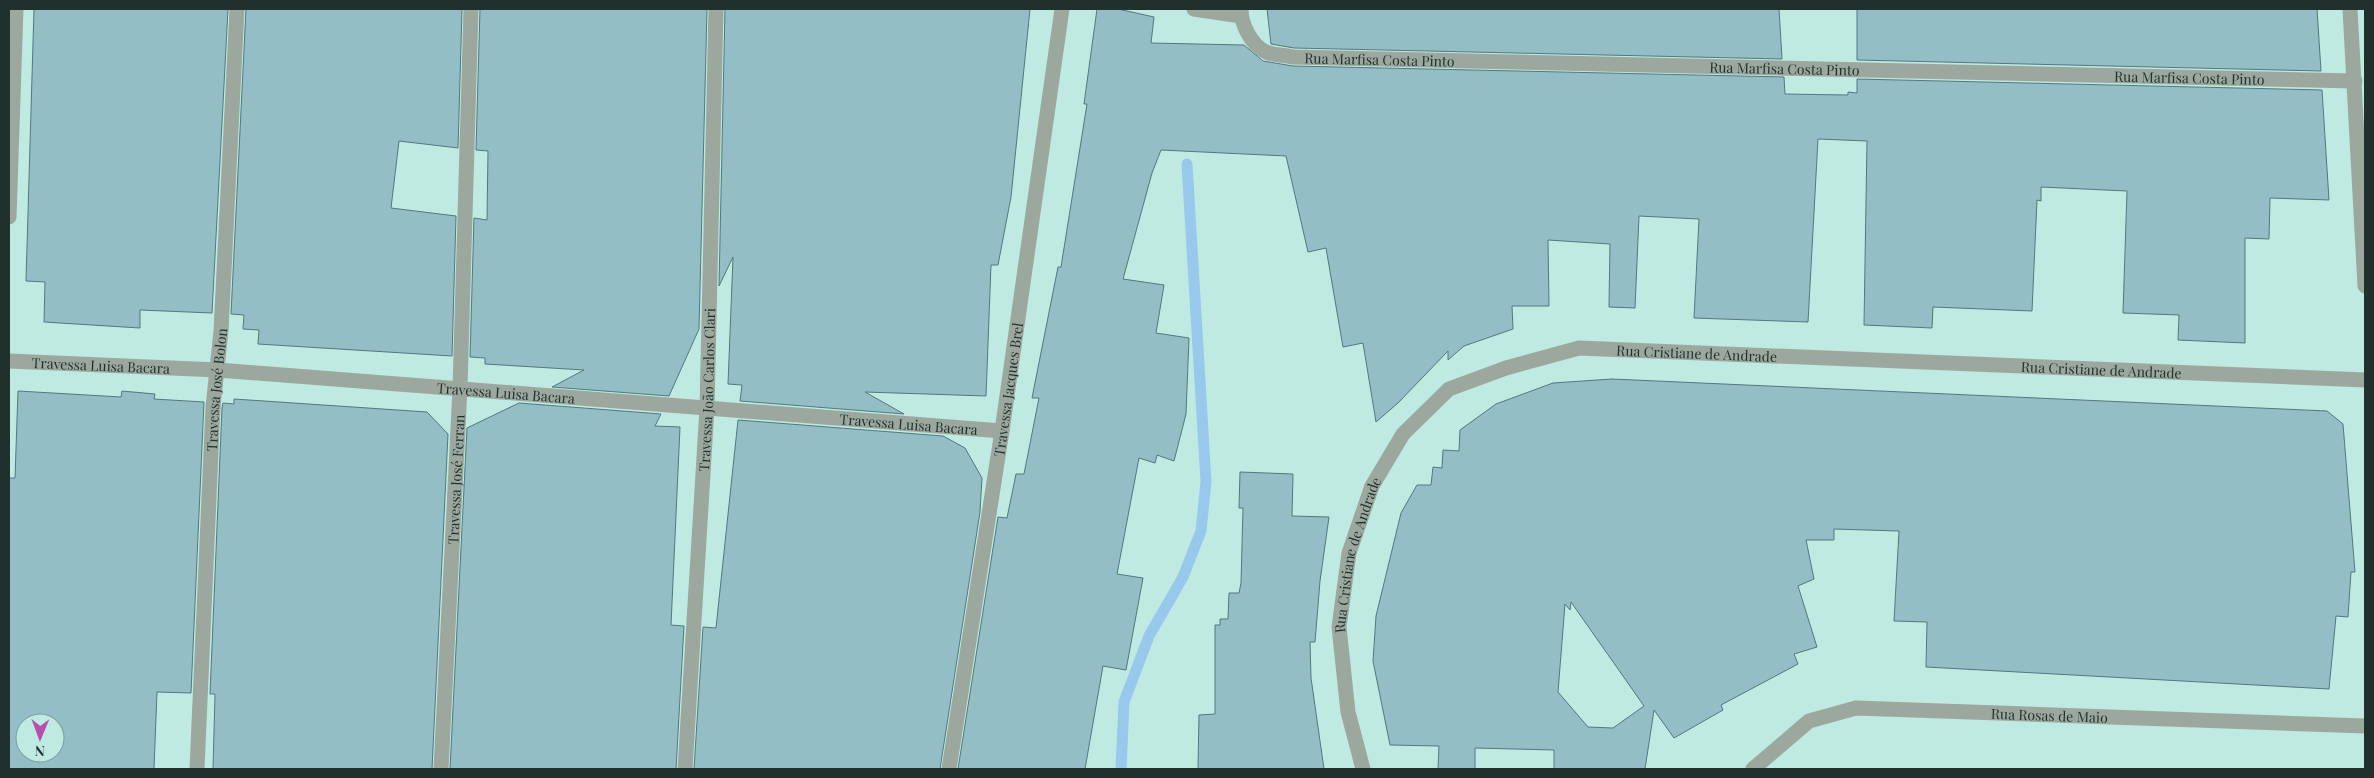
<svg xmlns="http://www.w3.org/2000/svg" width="2374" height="778" font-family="'Playfair Display',serif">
	<rect width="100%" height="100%" fill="#bfeae1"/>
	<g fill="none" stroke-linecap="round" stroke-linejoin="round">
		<path stroke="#98c9ed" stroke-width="11" d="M 1121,769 L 1124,702 L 1149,636 L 1183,577 L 1201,531 L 1206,482 L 1187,164"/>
	</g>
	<path fill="#94bec6" stroke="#50787f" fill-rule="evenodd" d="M 34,9 L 228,9 L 212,313 L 140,310 L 140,328 L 44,322 L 45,282 L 26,281 Z
		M 246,9 L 462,9 L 458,148 L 399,141 L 391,208 L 456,216 L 452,356 L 258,344 L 259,330 L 243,329 L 244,315 L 231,314 Z
		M 480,9 L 707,9 L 699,329 L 669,396 L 552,387 L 584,370 L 485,364 L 485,358 L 470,357 L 474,218 L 487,220 L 488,151 L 476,150 Z
		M 725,9 L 1030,9 L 1011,197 L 998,265 L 991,265 L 986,396 L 865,392 L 904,414 L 740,401 L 742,385 L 728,384 L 733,257 L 719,286 Z
		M 1097,9 L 1118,9 L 1154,17 L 1151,43 L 1244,45 L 1263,61 L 1293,66 L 1784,77 L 1785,94 L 1848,95 L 1848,92 L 1857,93 L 1857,79 L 2322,90 L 2329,200 L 2270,198 L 2269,239 L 2245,238 L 2245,343 L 2178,340 L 2179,315 L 2123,313 L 2127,191 L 2041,187 L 2041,201 L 2037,200 L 2032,311 L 1933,307 L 1932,328 L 1864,325 L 1867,141 L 1818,139 L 1808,322 L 1694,318 L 1699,219 L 1639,216 L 1635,308 L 1609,307 L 1610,244 L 1548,240 L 1549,306 L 1512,306 L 1513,329 L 1464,346 L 1448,360 L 1448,351 L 1398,403 L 1376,422 L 1363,343 L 1343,347 L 1326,248 L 1308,252 L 1286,156 L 1161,150 L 1152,173 L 1123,279 L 1164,285 L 1156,333 L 1189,338 L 1186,414 L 1174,461 L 1157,455 L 1155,463 L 1139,458 L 1117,574 L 1143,578 L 1126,670 L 1103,666 L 1085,769 L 958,769 L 998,517 L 1007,518 L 1016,474 L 1024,474 L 1039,398 L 1032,398 L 1058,267 L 1061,267 L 1087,104 L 1084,104 Z
		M 1267,9 L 1779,9 L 1782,59 L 1294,48 L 1271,44 Z
		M 1857,9 L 2317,9 L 2321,71 L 1857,60 Z
		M 1612,379 L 2327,411 L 2343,424 L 2355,572 L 2351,572 L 2348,617 L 2336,616 L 2329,689 L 1926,667 L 1927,622 L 1894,621 L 1899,531 L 1834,529 L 1834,540 L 1806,540 L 1814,579 L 1798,586 L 1817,647 L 1794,654 L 1798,664 L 1721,705 L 1723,710 L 1674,738 L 1654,710 L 1645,769 L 1554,769 L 1554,750 L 1475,748 L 1475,769 L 1438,769 L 1439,746 L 1390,745 L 1373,661 L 1376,616 L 1401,513 L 1417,485 L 1431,485 L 1433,467 L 1442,468 L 1443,450 L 1459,451 L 1460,430 L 1496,404 L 1553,383 ZM 1571,602 L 1644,706 L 1613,728 L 1588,727 L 1558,692 L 1565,604 L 1570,610 Z
		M 18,391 L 121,397 L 122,391 L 155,394 L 154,399 L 204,402 L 191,693 L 157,692 L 154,769 L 9,769 L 9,478 L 15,478 ZM 25,723 L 55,723 L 55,753 L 25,753 Z
		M 234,399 L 427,412 L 448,434 L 432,769 L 213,769 L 215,694 L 210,694 L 222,408 L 223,403 L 234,404 Z
		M 519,403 L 661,414 L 655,426 L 680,427 L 671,625 L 684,626 L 676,769 L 450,769 L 467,428 Z
		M 738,420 L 943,436 L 965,448 L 982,478 L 980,512 L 940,769 L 694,769 L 703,627 L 716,628 Z
		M 1240,472 L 1293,474 L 1292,516 L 1329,517 L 1320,581 L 1315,642 L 1310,642 L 1311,678 L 1324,769 L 1198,769 L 1199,715 L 1215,714 L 1215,625 L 1220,625 L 1220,619 L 1228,619 L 1229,593 L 1239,593 L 1241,583 L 1243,508 L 1239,508 Z"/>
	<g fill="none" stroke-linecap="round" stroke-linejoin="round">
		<g stroke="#9ca89e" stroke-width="15">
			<path d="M 1194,9 L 1241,16"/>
			<path id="s1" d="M 1241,9 C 1241,24 1251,45 1266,52 C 1273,55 1285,55 1293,57 L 2355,81"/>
			<path d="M 2350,9 L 2365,286"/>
			<path d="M 9,217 L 16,9"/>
			<path id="s2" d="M 9,361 L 218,370 L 1002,431"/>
			<path id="s3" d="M 197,769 L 213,407 L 221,331 L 237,9"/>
			<path id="s4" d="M 441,769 L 460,388 L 471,9"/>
			<path id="s5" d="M 685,769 L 707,408 L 716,9"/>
			<path id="s6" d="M 949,769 L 1002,431 L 1062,9"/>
			<path id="s7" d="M 1363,769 L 1348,712 L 1339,627 L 1349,553 L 1372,486 L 1403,434 L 1449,389 L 1506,368 L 1579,348 L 2365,380"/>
			<path id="s8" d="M 1753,769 L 1809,721 L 1856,708 L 2365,726"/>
		</g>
	</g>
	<g text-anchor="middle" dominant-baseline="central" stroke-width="4.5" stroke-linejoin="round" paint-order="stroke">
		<g font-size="14" fill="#1f302d" stroke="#bfeae1">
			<text stroke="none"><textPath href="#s1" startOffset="166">Rua Marfisa Costa Pinto</textPath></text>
			<text stroke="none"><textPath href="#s1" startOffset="571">Rua Marfisa Costa Pinto</textPath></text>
			<text stroke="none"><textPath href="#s1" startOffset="976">Rua Marfisa Costa Pinto</textPath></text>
			<text stroke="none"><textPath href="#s7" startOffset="669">Rua Cristiane de Andrade</textPath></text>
			<text stroke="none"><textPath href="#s2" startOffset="92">Travessa Luisa Bacara</textPath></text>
			<text stroke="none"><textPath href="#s7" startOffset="1074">Rua Cristiane de Andrade</textPath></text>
			<text stroke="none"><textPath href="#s3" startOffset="380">Travessa José Bolon</textPath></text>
			<text stroke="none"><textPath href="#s5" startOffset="380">Travessa João Carlos Clari</textPath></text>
			<text stroke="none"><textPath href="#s6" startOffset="384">Travessa Jacques Brel</textPath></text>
			<text stroke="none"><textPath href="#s2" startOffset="498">Travessa Luisa Bacara</textPath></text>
			<text stroke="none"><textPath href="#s2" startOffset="902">Travessa Luisa Bacara</textPath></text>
			<text stroke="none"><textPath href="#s4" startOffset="290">Travessa José Ferran</textPath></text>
			<text stroke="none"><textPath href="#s7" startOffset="219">Rua Cristiane de Andrade</textPath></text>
			<text stroke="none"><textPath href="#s8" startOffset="316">Rua Rosas de Maio</textPath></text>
		</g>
	</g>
	<rect width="2374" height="778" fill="none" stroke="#1f302d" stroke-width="20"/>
	<g transform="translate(40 738) rotate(181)"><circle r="24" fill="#bfeae1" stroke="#7fa099"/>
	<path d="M0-4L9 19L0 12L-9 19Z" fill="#b74eb0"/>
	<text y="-8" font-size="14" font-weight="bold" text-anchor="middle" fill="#1f302d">N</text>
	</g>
</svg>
